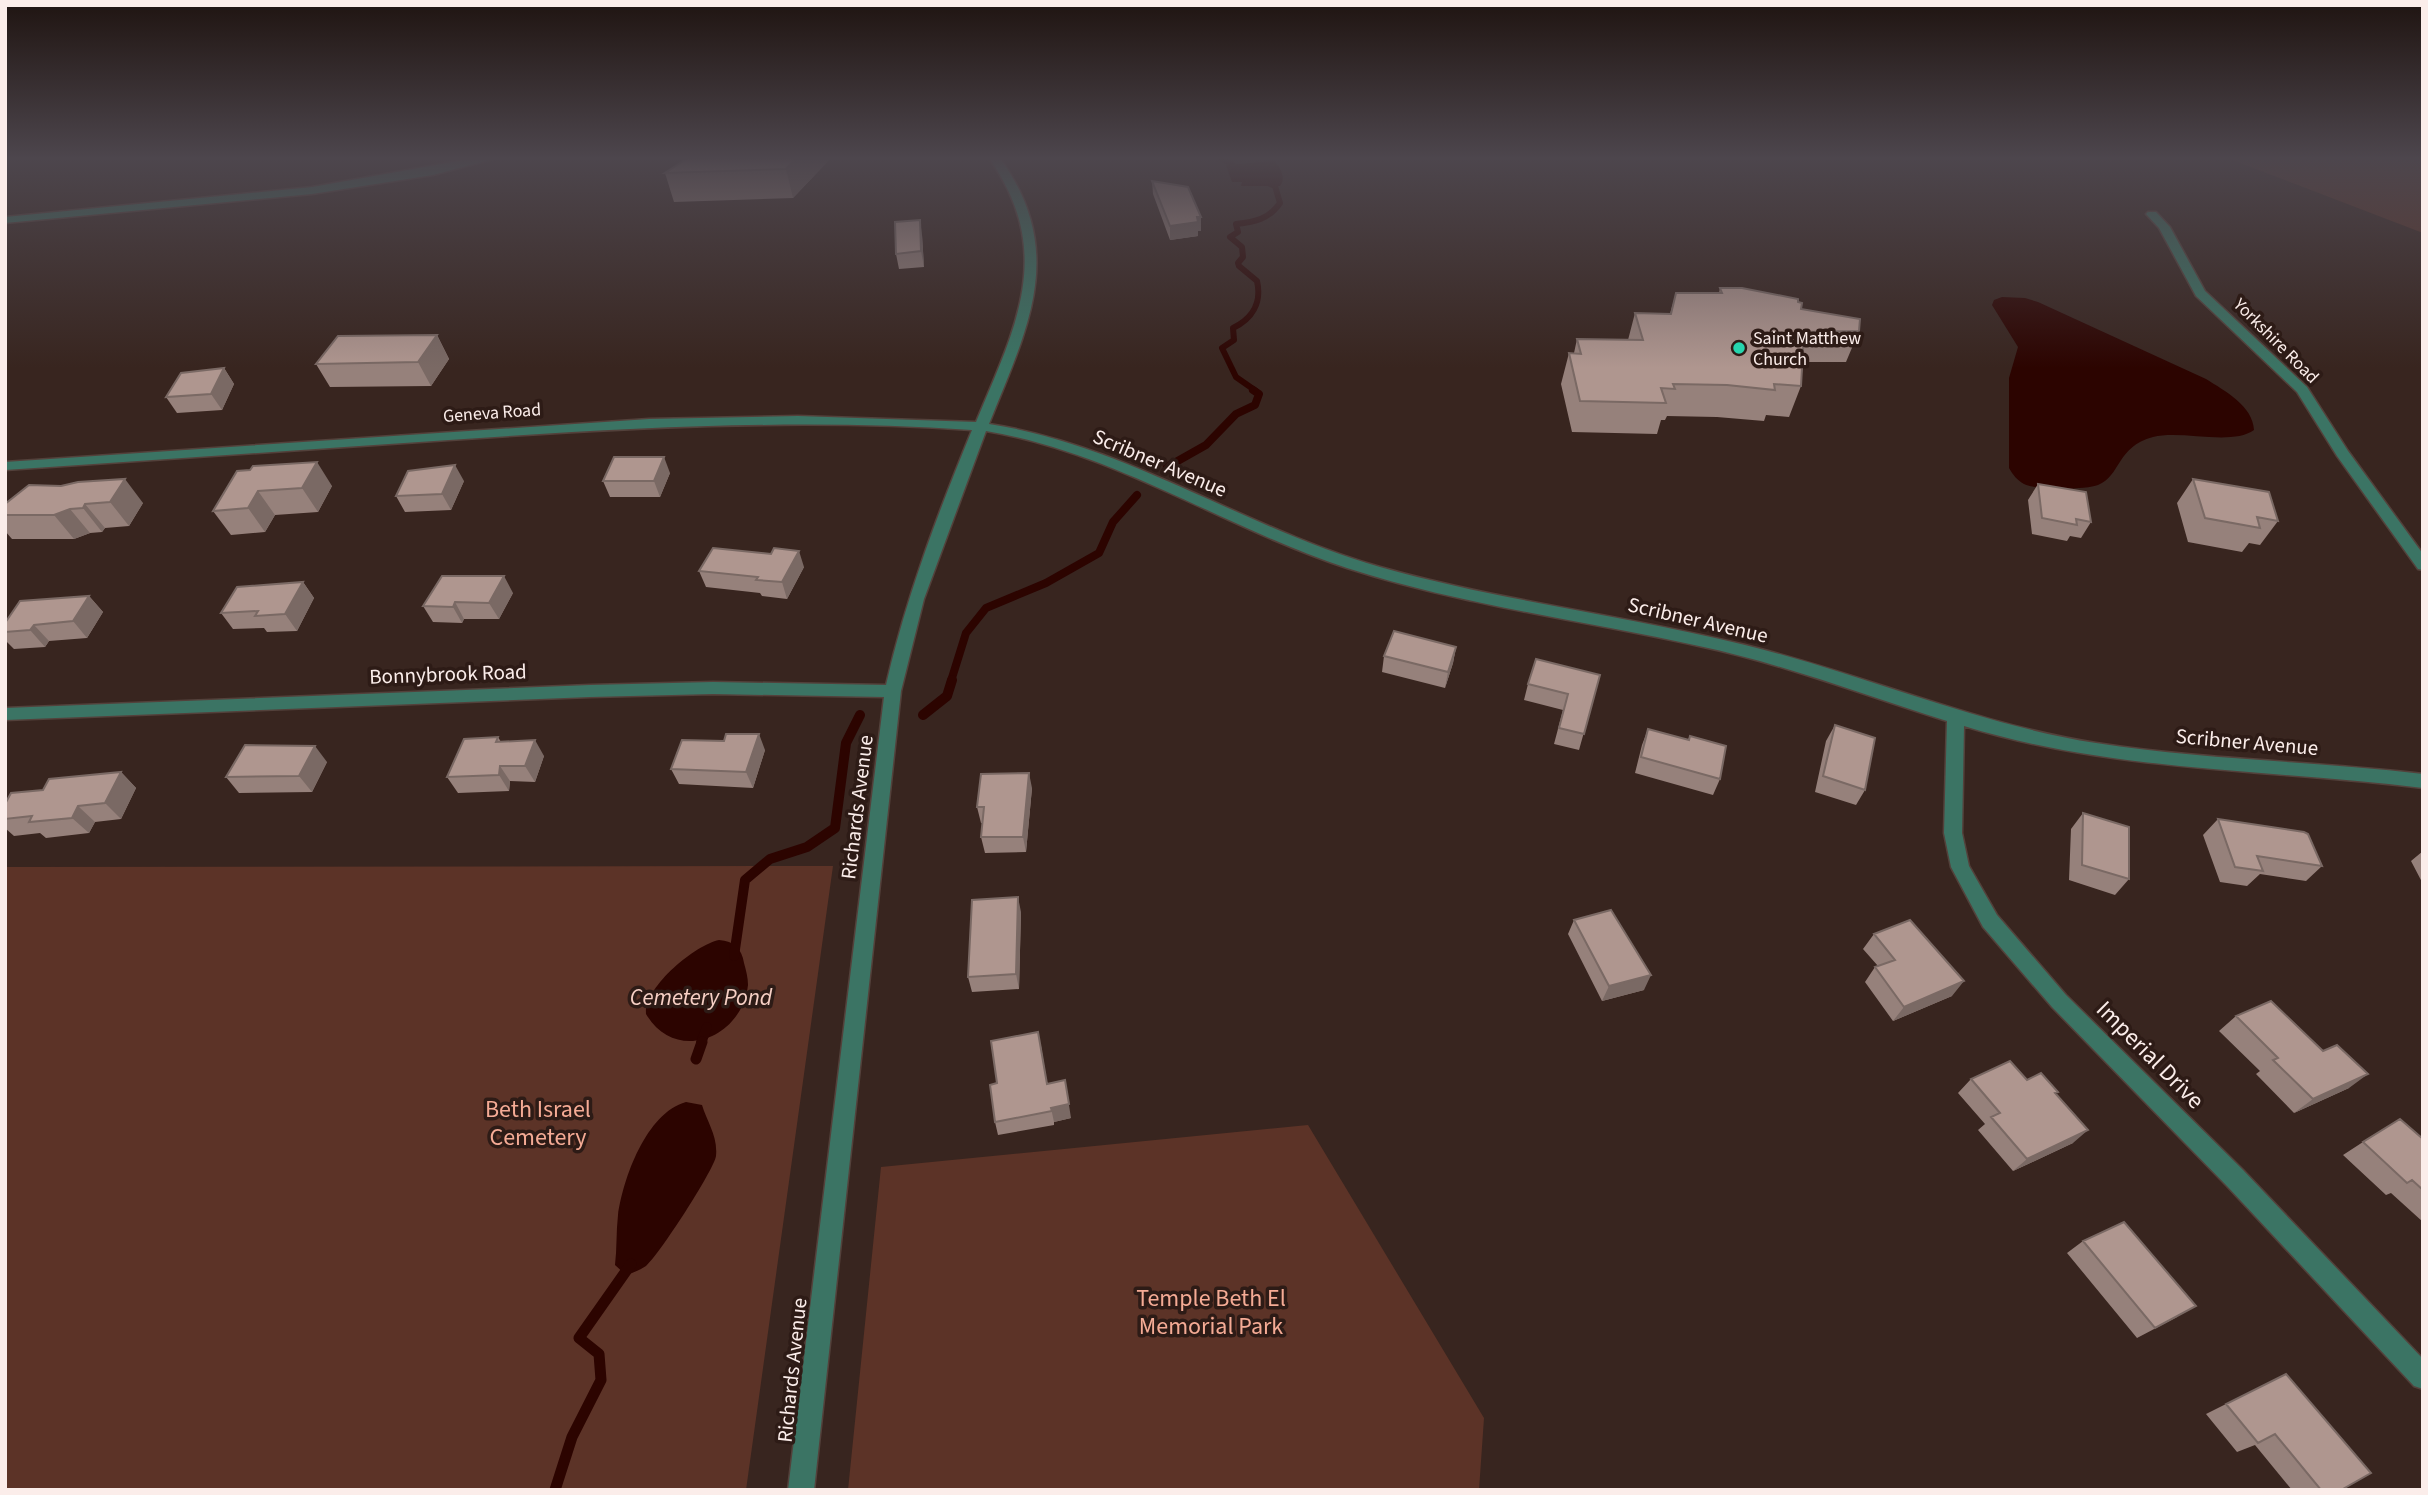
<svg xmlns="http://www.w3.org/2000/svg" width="2428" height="1495" font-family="'Source Sans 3',sans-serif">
	<rect width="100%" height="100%" fill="#38251f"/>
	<path fill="#5c3327" d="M 2227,158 L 2423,158 L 2423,233 Z
		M 833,866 L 746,1490 L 5,1490 L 5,867 Z
		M 1308,1125 L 1484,1418 L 1479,1490 L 848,1490 L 881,1167 Z"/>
	<path fill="#2c0400" d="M 1274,161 C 1281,167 1286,179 1280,186 L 1241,186 L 1242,182 L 1232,182 L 1226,165 Z
		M 2002,297 L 2025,298 L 2038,302 L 2206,379 C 2225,391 2253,406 2254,430 C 2232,446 2182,430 2153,437 C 2116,447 2121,476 2098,485 C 2086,490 2034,490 2024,484 C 2017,480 2013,475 2009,468 L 2009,378 L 2018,347 L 1992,305 L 1994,300 Z
		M 719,940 C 734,941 742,949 744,963 C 746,970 748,978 748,985 C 742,1039 675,1064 646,1014 C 644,987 695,945 719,940 Z
		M 686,1102 L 702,1105 C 707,1122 718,1136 716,1156 C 714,1170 659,1255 646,1266 C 640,1270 633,1273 626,1275 L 615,1265 C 617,1249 616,1232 618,1215 C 623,1179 646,1113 686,1102 Z"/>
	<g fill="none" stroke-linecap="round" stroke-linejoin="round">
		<path stroke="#2c0400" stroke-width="6" d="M 1221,158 L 1237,168
			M 1256,391 L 1236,377 L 1222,348 L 1234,340 L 1233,328 C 1252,319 1262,303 1257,281 L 1239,266 L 1238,263 L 1243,257 L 1242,247 L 1230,237 L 1238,232 L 1236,224 C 1255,222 1269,219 1280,203 L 1275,186 L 1266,182"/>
		<path stroke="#2c0400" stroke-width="8" d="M 1167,467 L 1206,445 L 1236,414 L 1255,405 L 1259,394 L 1253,390
			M 951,681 L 966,633 L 986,608 L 1046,583 L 1099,553 L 1113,522 L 1137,495"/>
		<path stroke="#2c0400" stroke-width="10" d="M 923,715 L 947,696 L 952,680
			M 734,956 L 745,880 L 770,859 L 807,847 L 835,828 L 846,743 L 860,715
			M 701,1043 L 707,1027"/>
		<path stroke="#2c0400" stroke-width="11" d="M 696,1059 L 702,1042
			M 555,1490 L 572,1437 L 601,1380 L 599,1354 L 579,1338 L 631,1264"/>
		<defs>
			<path id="minor" d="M 475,158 L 497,158 L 433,175 L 312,194 L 5,223 L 5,217 L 312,187 Z
				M 989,158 L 1000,158 C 1068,253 1027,329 989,424 C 1127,445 1246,529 1380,567 C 1500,601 1624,615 1745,645 C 1864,674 1975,724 2096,743 C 2204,760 2314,761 2423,774 L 2423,788 C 2270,769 2113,772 1964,726 L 1962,833 L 1969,866 L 1997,915 L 2066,995 L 2243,1170 L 2423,1359 L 2423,1389 L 2414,1386 L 2227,1186 L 2052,1007 L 1983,927 L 1951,867 L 1944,833 L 1947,721 C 1864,695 1784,664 1699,646 C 1582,620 1461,605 1347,568 C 1225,528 1114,452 986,431 L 924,599 L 901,691 L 814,1490 L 788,1490 L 884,697 L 713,694 L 590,697 L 5,720 L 5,708 L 590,685 L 713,682 L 886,685 C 906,597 938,513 972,430 C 798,418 623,428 449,440 C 301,450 153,460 5,470 L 5,462 L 649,419 L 798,416 L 976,422 C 1015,328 1056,253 989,158 Z
				M 2148,212 L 2156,212 L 2170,227 L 2205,291 L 2307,387 L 2348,451 L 2423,554 L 2423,570 L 2418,569 L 2337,456 L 2297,392 L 2196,296 L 2159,228 L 2146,214 Z"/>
		</defs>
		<use href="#minor" stroke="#53413b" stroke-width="3"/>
		<use href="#minor" fill="#3b7464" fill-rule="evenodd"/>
	</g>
	<path fill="#96817b" d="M 831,158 L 793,198 L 674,202 L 665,173 Z
		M 1152,181 L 1201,231 L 1198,231 L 1198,236 L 1170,240 L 1153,194 Z
		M 922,235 L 924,267 L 899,269 L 896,254 Z
		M 1720,288 L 1798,302 L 1801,309 L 1859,331 L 1846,362 L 1803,362 L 1801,386 L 1789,417 L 1766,415 L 1764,421 L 1717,417 L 1667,416 L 1665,420 L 1661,420 L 1657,434 L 1572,432 L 1561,384 L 1569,353 L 1574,353 L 1577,339 L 1628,340 L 1635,313 L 1670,314 L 1676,293 L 1719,293 Z
		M 437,335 L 449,359 L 431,386 L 330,387 L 316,364 Z
		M 224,368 L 234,384 L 222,410 L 177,413 L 166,397 Z
		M 237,471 L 332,486 L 318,512 L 275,515 L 265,532 L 231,535 L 213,511 Z
		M 670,473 L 660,497 L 610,497 L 603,481 Z
		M 2193,479 L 2278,521 L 2260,545 L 2249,543 L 2242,552 L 2188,542 L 2177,503 Z
		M 464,481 L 451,510 L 405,512 L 396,496 Z
		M 2038,484 L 2091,522 L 2081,538 L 2070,536 L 2067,541 L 2032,534 L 2028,500 Z
		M 29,485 L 143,503 L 129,526 L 105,528 L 102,532 L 90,533 L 74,539 L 12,539 L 5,531 L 5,504 Z
		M 804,567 L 787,599 L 762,596 L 760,593 L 706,587 L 699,571 Z
		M 303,582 L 314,598 L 297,631 L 267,632 L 264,628 L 233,629 L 221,613 Z
		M 513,593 L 499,619 L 464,619 L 462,623 L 433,622 L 423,606 Z
		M 89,596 L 103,612 L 87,638 L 49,641 L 45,647 L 14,649 L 5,640 L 5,623 Z
		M 1456,647 L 1453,663 L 1445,688 L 1382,672 L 1384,656 Z
		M 1600,675 L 1579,750 L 1554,744 L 1563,710 L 1524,700 L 1528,684 Z
		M 1835,725 L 1865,790 L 1856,805 L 1815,792 L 1826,741 Z
		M 1648,729 L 1689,740 L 1690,736 L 1720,779 L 1713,795 L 1635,773 L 1642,745 Z
		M 498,737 L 501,742 L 544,756 L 535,782 L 510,781 L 509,791 L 458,793 L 447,777 Z
		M 724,741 L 765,750 L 753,788 L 679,784 L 671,769 Z
		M 327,762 L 312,792 L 239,793 L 226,777 Z
		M 121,772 L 136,788 L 121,819 L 95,822 L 89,833 L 46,838 L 40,833 L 14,836 L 5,828 L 5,804 L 43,790 Z
		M 1032,788 L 1026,852 L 985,853 L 981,837 L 983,823 L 981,823 L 977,807 Z
		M 2083,813 L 2129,879 L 2115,895 L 2069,880 L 2071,829 Z
		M 2218,819 L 2322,866 L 2306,881 L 2260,874 L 2247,886 L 2220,882 L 2203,835 Z
		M 2423,851 L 2423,884 L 2411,861 Z
		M 1021,912 L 1019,989 L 972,992 L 968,977 Z
		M 1574,920 L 1644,990 L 1602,1001 L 1568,934 Z
		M 1874,934 L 1952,996 L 1893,1021 L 1865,982 L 1875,967 L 1878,966 L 1863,949 Z
		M 2236,1016 L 2349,1088 L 2294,1113 L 2256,1074 L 2260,1071 L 2219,1031 Z
		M 1041,1046 L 1047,1083 L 1071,1118 L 1054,1122 L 1054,1125 L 998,1135 L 995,1122 L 997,1083 Z
		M 1971,1079 L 2027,1080 L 2055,1094 L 2073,1143 L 2013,1171 L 1978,1130 L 1985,1124 L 1958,1093 Z
		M 2423,1139 L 2423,1222 L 2391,1193 L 2386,1195 L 2343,1155 L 2363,1142 Z
		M 2083,1241 L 2177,1317 L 2137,1338 L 2067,1253 Z
		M 2286,1374 L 2341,1490 L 2292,1490 L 2255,1445 L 2237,1452 L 2206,1414 Z"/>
	<path fill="#7a6964" d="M 796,158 L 831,158 L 793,198 L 786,169 Z
		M 1197,217 L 1201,217 L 1201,231 L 1198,231 L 1198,236 L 1170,240 L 1170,226 Z
		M 920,220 L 922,235 L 924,267 L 921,251 Z
		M 437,335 L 449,359 L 431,386 L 418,362 Z
		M 224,368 L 234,384 L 222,410 L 211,394 Z
		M 664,457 L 670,473 L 660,497 L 654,481 Z
		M 317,462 L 332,486 L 318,512 L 302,488 Z
		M 455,465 L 464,481 L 451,510 L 442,494 Z
		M 125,479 L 143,503 L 129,526 L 110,502 Z
		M 258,491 L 275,515 L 265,532 L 248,508 Z
		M 85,504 L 105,528 L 102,532 L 83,508 Z
		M 70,509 L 90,533 L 74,539 L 54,515 Z
		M 799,551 L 804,567 L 787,599 L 782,582 Z
		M 504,576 L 513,593 L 499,619 L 489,603 Z
		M 303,582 L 314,598 L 297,631 L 285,614 Z
		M 89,596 L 103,612 L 87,638 L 73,621 Z
		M 455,602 L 464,619 L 462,623 L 453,607 Z
		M 34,625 L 49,641 L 45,647 L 30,630 Z
		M 1456,647 L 1453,663 L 1445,688 L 1448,672 Z
		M 759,734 L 765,750 L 753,788 L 746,772 Z
		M 535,740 L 544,756 L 535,782 L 525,766 Z
		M 315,746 L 327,762 L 312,792 L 299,776 Z
		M 500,766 L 510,781 L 509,791 L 499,775 Z
		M 121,772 L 136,788 L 121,819 L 105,803 Z
		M 1029,773 L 1032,788 L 1026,852 L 1023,837 Z
		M 78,806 L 95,822 L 89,833 L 72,818 Z
		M 1018,897 L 1021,912 L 1019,989 L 1016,974 Z
		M 1651,975 L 1644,990 L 1602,1001 L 1609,986 Z
		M 1964,981 L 1952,996 L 1893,1021 L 1904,1007 Z
		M 2368,1074 L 2349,1088 L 2294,1113 L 2313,1099 Z
		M 1065,1080 L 1071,1118 L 1054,1122 L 1051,1108 Z
		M 2088,1130 L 2073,1143 L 2013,1171 L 2027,1159 Z"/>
	<path fill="#af968f" stroke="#7a6964" stroke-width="2" d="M 688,158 L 796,158 L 786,169 L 665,173 Z
		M 1152,181 L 1188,187 L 1201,217 L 1197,217 L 1198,222 L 1170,226 Z
		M 920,220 L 921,251 L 896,254 L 895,222 Z
		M 1720,288 L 1742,288 L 1798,299 L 1798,302 L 1802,303 L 1801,309 L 1860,319 L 1859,331 L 1804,332 L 1801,386 L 1774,384 L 1775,390 L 1727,385 L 1673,384 L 1675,389 L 1661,388 L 1666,403 L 1580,401 L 1569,353 L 1581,354 L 1577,339 L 1643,340 L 1635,313 L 1671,314 L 1676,293 L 1722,293 Z
		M 437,335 L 418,362 L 316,364 L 338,336 Z
		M 224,368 L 211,394 L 166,397 L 181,373 Z
		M 614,457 L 664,457 L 654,481 L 603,481 Z
		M 317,462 L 302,488 L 258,491 L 248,508 L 213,511 L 237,471 L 250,470 L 253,466 Z
		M 455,465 L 442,494 L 396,496 L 408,471 Z
		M 125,479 L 110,502 L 85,504 L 83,508 L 70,509 L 54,515 L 5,515 L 5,504 L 29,485 L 61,486 L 78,482 Z
		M 2193,479 L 2269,492 L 2278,521 L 2257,517 L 2260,528 L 2205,518 Z
		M 2038,484 L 2086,492 L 2091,522 L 2076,519 L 2077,525 L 2042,518 Z
		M 713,548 L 771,554 L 774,548 L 799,551 L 782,582 L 756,580 L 758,577 L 699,571 Z
		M 442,576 L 504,576 L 489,603 L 455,602 L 453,607 L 423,606 Z
		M 303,582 L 285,614 L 255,616 L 258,611 L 221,613 L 237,587 Z
		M 89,596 L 73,621 L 34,625 L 30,630 L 5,632 L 5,623 L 20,601 Z
		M 1394,631 L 1456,647 L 1448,672 L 1384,656 Z
		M 1536,659 L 1600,675 L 1584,734 L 1559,728 L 1568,694 L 1528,684 Z
		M 1835,725 L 1875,738 L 1865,790 L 1823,776 Z
		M 1648,729 L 1689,740 L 1690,736 L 1726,746 L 1720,779 L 1641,757 Z
		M 726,734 L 759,734 L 746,772 L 671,769 L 682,740 L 724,741 Z
		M 498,737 L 496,742 L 535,740 L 525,766 L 500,766 L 499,775 L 447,777 L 464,739 Z
		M 245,745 L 315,746 L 299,776 L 226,777 Z
		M 121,772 L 105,803 L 78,806 L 72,818 L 29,822 L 32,816 L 5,819 L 5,804 L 11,793 L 43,790 L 49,779 Z
		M 1029,773 L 1023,837 L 981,837 L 984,807 L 977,807 L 981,774 Z
		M 2083,813 L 2129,827 L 2129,879 L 2082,865 Z
		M 2218,819 L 2304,832 L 2308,834 L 2322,866 L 2257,856 L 2263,871 L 2235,867 Z
		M 1018,897 L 1016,974 L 968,977 L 972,900 Z
		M 1611,910 L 1651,975 L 1609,986 L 1574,920 Z
		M 1910,920 L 1964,981 L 1904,1007 L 1875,967 L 1895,960 L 1874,934 Z
		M 2271,1001 L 2323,1051 L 2337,1045 L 2368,1074 L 2313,1099 L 2273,1060 L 2278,1058 L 2236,1016 Z
		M 1038,1032 L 1047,1084 L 1065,1080 L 1069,1104 L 1051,1108 L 1052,1111 L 995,1122 L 990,1085 L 997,1083 L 991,1041 Z
		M 2010,1061 L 2027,1080 L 2041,1073 L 2058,1092 L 2055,1093 L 2088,1130 L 2027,1159 L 1991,1117 L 2000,1113 L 1971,1079 Z
		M 2400,1119 L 2423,1139 L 2423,1190 L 2412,1180 L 2407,1183 L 2363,1142 Z
		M 2124,1222 L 2196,1306 L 2155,1328 L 2083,1241 Z
		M 2286,1374 L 2371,1473 L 2341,1490 L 2321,1490 L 2275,1434 L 2258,1443 L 2226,1404 Z"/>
	<linearGradient id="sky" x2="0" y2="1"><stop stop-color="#1f1411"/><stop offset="0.43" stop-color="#4d464d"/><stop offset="1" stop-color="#4d464d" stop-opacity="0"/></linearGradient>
	<rect width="2428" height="368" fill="url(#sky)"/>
	<circle fill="#26d5ae" stroke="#2d1b16" stroke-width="2.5" cx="1739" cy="348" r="7"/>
	<g text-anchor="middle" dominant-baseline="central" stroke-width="7" stroke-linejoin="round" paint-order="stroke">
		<g font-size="18" fill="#fbedea" stroke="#2d1b16" text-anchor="start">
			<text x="1753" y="338">Saint Matthew<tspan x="1753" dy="21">Church</tspan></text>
		</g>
		<g font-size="18" fill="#fbedea" stroke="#2d1b16">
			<text transform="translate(2276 341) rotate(45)">Yorkshire Road</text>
			<text transform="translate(492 413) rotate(-4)">Geneva Road</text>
		</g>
		<g font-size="21" fill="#fbedea" stroke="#2d1b16">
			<text transform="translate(1160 463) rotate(23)">Scribner Avenue</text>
			<text transform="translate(1698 620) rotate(13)">Scribner Avenue</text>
			<text transform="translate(448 674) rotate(-2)">Bonnybrook Road</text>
			<text transform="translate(2247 742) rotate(5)">Scribner Avenue</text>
			<text transform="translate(857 807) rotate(-83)">Richards Avenue</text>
			<text transform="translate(792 1370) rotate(-84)">Richards Avenue</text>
		</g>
		<g font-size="23" font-style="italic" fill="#f7d0c5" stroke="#2d1b16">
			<text x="701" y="997">Cemetery Pond</text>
		</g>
		<g font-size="24" fill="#fbedea" stroke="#2d1b16">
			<text transform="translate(2150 1055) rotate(45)">Imperial Drive</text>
		</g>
		<g font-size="24" fill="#f5ab95" stroke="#2d1b16">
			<text x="538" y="1109">Beth Israel<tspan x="538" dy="28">Cemetery</tspan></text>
			<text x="1211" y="1298">Temple Beth El<tspan x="1211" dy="28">Memorial Park</tspan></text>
		</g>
	</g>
	<rect width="2428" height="1495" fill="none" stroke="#fbedea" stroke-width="14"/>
</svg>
